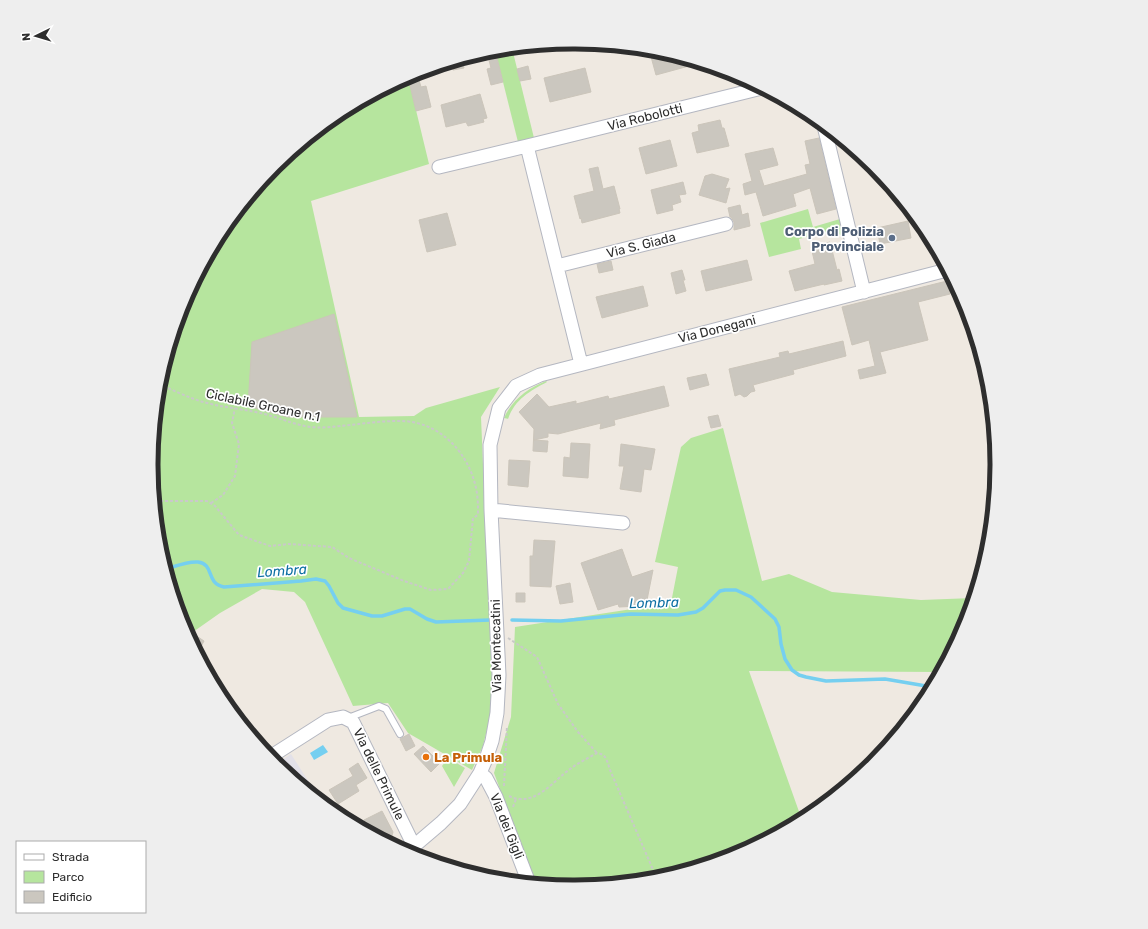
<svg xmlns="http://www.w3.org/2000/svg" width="1148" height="929" font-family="Rubik,sans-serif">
	<rect width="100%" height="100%" fill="#efe9e1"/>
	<path fill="#e3e1e8" d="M 224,688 L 265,751 L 223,699 L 218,691 Z
		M 291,754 L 321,801 L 276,764 Z"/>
	<path fill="#b6e59e" d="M 512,48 L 534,138 L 518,142 L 495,50 Z
		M 408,77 L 429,164 L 311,201 L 359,417 L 414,416 L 426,408 L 500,387 L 481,417 L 492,678 L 490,717 L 483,746 L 472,770 L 408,733 L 388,703 L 353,706 L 305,602 L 294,592 L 262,589 L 220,613 L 193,632 L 190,638 L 184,626 L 160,547 L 152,464 L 160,382 L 184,303 L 223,230 L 275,166 L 339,113 Z
		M 808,209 L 813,227 L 840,219 L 840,226 L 844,236 L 830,231 L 799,239 L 801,249 L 769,257 L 760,223 Z
		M 546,381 L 547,382 C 530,391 515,399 508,419 L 509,419 L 504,418 C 512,400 528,388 546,381 Z
		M 723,428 L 762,581 L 789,574 L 832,592 L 921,600 L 973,598 L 964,626 L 940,672 L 749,671 L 802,820 L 735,855 L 656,879 L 574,887 L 535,883 L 494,773 L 511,717 L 515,627 L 671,603 L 678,567 L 655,562 L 681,447 L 691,438 Z
		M 448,758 L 465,768 L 454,787 L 442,766 Z"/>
	<path fill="#75cff0" d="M 323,745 L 328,752 L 314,760 L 310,753 Z"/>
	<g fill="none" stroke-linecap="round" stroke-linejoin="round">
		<path stroke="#75cff0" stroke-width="3.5" d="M 166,569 C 176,566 188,561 198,562 C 215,564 205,583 224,587 L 301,581 L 316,579 L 325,581 L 329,586 L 338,603 L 343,608 L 372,616 L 382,616 L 405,609 L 410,609 L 427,619 L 436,622 L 490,620
			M 512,620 L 561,621 L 631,614 L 678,615 L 696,612 L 703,608 L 720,591 L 725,590 L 736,590 L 751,597 L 775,619 L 779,627 L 781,644 L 785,659 L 792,670 L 799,675 L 806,677 L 826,681 L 885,679 L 932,687"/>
	</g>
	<path fill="#cbc7bf" stroke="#cbc5ba" d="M 658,51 L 678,57 L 700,63 L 656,75 L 650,53 Z
		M 496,54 L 503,82 L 491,85 L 487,69 L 491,68 L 488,56 Z
		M 462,59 L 464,68 L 453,70 L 451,62 Z
		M 528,66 L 531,79 L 520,81 L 517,69 Z
		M 585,68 L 591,92 L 550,102 L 544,78 Z
		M 417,73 L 421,87 L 426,86 L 431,107 L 416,111 L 408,77 Z
		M 480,94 L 487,118 L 483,119 L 484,122 L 468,126 L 466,122 L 446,127 L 441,105 Z
		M 720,120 L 722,128 L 724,128 L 729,146 L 697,153 L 692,133 L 699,131 L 698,125 Z
		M 819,138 L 836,209 L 817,214 L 810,188 L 793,194 L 796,206 L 763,216 L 756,192 L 745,195 L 743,184 L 752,181 L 745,154 L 773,148 L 778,165 L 759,170 L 764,186 L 807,174 L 805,165 L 810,164 L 805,141 Z
		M 670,140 L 677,166 L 646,174 L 639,148 Z
		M 598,167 L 603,189 L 614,186 L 620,209 L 619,209 L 620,213 L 582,223 L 581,218 L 580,219 L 574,196 L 594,191 L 589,169 Z
		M 712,174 L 729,179 L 725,189 L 730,188 L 726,203 L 699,195 L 705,176 Z
		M 683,182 L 686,194 L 679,195 L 681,202 L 672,205 L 673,210 L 657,214 L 651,190 Z
		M 740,205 L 742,215 L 748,213 L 750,226 L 734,230 L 734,222 L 731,217 L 730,217 L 728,208 Z
		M 447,213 L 456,245 L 427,252 L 419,220 Z
		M 908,221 L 911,238 L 880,244 L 877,228 Z
		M 830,242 L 837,270 L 839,269 L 842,281 L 824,285 L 824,284 L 795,291 L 789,271 L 815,264 L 811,247 Z
		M 747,260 L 752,280 L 706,291 L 701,271 Z
		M 611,261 L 613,270 L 599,273 L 597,264 Z
		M 682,270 L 685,280 L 683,280 L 686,291 L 676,294 L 671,273 Z
		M 947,281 L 950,294 L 918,302 L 928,340 L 880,352 L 886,373 L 860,379 L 858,370 L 875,366 L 869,340 L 852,345 L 842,307 Z
		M 643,286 L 648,306 L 602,318 L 596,297 Z
		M 334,314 L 357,417 L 287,417 L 248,406 L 252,342 Z
		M 843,341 L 846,356 L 793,370 L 794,374 L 753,385 L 755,391 L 751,392 L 747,396 L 744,397 L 740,394 L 735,396 L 729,369 L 780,357 L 779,353 L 788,351 L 789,354 Z
		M 706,374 L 709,385 L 690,390 L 687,378 Z
		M 664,386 L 669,406 L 614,420 L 615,425 L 600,429 L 601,423 L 558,434 L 548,433 L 548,437 L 534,440 L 548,441 L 547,452 L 533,451 L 534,429 L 519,412 L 537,394 L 549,407 L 576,401 L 576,404 L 608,396 L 609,399 Z
		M 718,415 L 721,426 L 711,428 L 708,417 Z
		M 571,443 L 590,444 L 588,478 L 563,476 L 564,457 L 570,458 Z
		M 621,444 L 655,449 L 651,470 L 644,469 L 641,492 L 620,489 L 624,466 L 619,466 Z
		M 509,460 L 530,461 L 528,487 L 508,485 Z
		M 534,540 L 555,541 L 551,587 L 530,586 L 530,556 L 533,556 Z
		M 622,549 L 632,577 L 653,570 L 647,600 L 638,603 L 639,606 L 619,607 L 618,604 L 598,610 L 581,563 Z
		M 570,583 L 573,602 L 560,604 L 556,586 Z
		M 516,593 L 525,593 L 525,602 L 516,602 Z
		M 195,635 L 204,641 L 198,652 L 192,641 Z
		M 409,734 L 415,746 L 406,751 L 400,739 Z
		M 423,746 L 440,763 L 431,772 L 414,754 Z
		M 358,763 L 367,778 L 356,785 L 359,791 L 338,804 L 329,790 L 353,776 L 349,769 Z
		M 382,811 L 393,832 L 390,843 L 370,832 L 364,820 Z"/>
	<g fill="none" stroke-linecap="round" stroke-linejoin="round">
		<defs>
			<path id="lane" d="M 348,718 L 379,706 L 386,709 L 400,734"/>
			<path id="street" d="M 824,126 L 864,292
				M 439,167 L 527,146
				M 557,266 L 726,224
				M 581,364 L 527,146 L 762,88
				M 491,510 L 623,523
				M 270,757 L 328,720 L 343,717 L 353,722 L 414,846
				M 480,773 L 486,778 L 496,797 L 529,883
				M 407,852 L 441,823 L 460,804 L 480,773 L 486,759 L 492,741 L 497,713 L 499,675 L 491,510 L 490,445 L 499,408 L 516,386 L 540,375 L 947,270"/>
		</defs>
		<use href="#lane" stroke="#b4b7c1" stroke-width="8"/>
		<use href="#street" stroke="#b4b7c1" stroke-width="15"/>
		<path stroke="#c9c9c9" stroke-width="2" stroke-dasharray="3 2" stroke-linecap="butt" d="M 159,384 C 175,391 191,399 207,403 C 226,408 245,409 264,414 C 280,418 295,425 311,427 C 321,428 331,427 341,426 C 360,424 379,421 398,421 C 438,420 468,451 476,488 C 478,497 478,506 478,515
			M 155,501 L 207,501 L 215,506 L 239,535 L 270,546 L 289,544 L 332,547 L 349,558 L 404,581 L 431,590 L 448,589 L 463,573 L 469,561 L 473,518 L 478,515
			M 211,503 L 223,495 L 235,476 L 239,444 L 232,423 L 235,408
			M 508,638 L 537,657 L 558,704 L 578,732 L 597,753
			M 504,786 L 507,726
			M 509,796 C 534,808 552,782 570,769 C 578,763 588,758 597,753 C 607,754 607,762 610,770 L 657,879
			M 513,807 L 516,799"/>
		<use href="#lane" stroke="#fff" stroke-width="6"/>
		<use href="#street" stroke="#fff" stroke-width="13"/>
	</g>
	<circle fill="#5c6f8a" stroke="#fff" stroke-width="1.5" cx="892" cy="238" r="4"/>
	<circle fill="#e8710a" stroke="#fff" stroke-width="1.5" cx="426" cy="757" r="4"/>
	<g text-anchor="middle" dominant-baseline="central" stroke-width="3.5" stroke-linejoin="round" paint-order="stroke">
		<g font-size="13" fill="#2e2e2e" stroke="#fff">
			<text transform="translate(645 117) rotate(-14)">Via Robolotti</text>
			<text transform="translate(641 245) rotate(-14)">Via S. Giada</text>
			<text transform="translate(717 329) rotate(-14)">Via Donegani</text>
			<text transform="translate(263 405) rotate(12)">Ciclabile Groane n.1</text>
			<text transform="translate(496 646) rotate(-91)">Via Montecatini</text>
			<text transform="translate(379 774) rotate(64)">Via delle Primule</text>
			<text transform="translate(507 826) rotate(68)">Via dei Gigli</text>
		</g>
		<g font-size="13" font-weight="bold" fill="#4e5e75" stroke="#fff" text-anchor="end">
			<text x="884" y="231">Corpo di Polizia<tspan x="884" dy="15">Provinciale</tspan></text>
		</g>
		<g font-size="13" font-weight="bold" fill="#c56008" stroke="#fff" text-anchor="start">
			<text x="434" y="757">La Primula</text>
		</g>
		<g font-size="14" font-style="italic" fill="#0d6fa3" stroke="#fff">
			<text transform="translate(282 571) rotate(-4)">Lombra</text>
			<text transform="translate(654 603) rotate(-2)">Lombra</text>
		</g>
	</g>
	<path d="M0 0H1148V929H0ZM573 49H575A415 415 0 0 1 990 464V465A415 415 0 0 1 575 880H573A415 415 0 0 1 158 465V464A415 415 0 0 1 573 49Z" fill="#eee" fill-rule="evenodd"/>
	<path fill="none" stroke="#2e2e2e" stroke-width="5" d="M573 49H575A415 415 0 0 1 990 464V465A415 415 0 0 1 575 880H573A415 415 0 0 1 158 465V464A415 415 0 0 1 573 49Z"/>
	<rect x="16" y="841" width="130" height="72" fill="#ffffff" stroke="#ababab"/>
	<rect x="24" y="854" width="20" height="6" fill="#ffffff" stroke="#ababab"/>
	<text x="52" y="861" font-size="12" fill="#2e2e2e">Strada</text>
	<rect x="24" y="871" width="20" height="12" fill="#b6e59e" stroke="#ababab"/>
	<text x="52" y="881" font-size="12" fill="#2e2e2e">Parco</text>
	<rect x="24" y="891" width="20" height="12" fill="#cbc7bf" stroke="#ababab"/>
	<text x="52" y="901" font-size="12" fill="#2e2e2e">Edificio</text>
	<g transform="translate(36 36) rotate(265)" stroke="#ffffff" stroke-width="3" paint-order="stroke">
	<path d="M0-3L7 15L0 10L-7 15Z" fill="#2e2e2e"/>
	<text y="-6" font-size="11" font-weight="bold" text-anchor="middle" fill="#2e2e2e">N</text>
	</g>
</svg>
